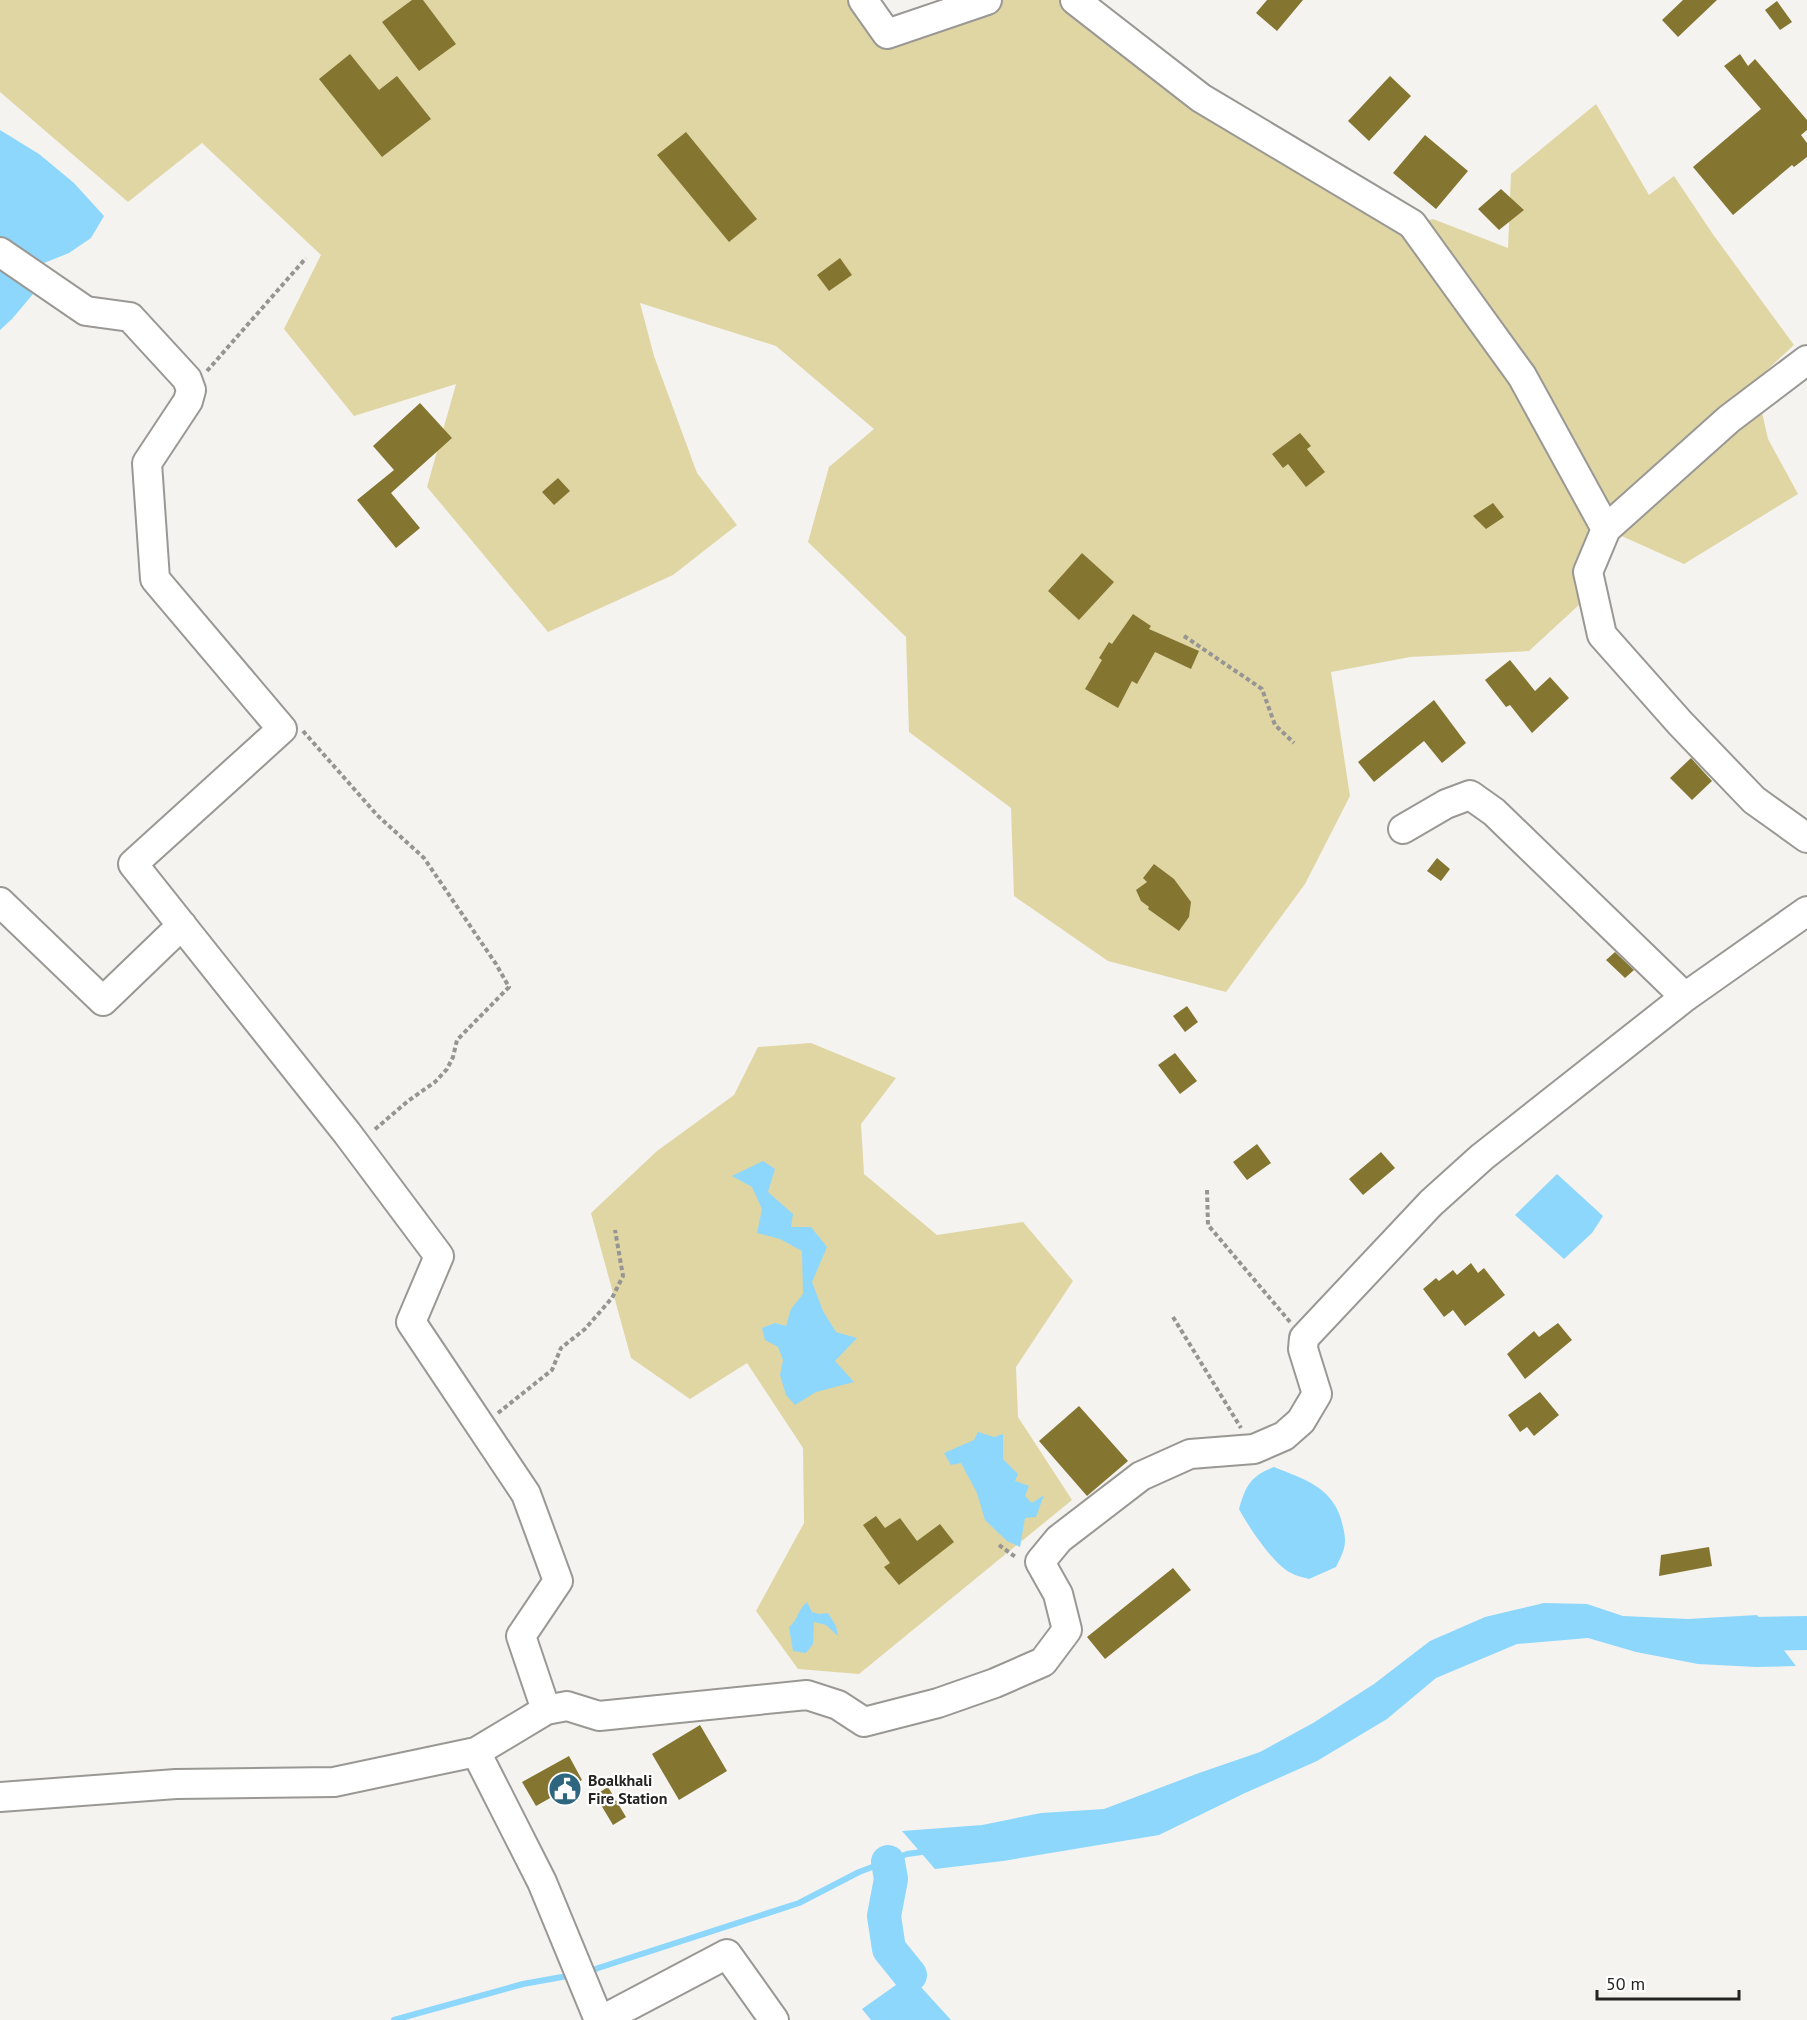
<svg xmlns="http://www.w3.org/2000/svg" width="1807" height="2020" font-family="'PT Sans',sans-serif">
	<rect width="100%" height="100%" fill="#f4f3ef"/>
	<path fill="#e0d6a4" d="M 0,0 L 859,0 L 887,34 L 987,0 L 1079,0 L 1412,224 L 1433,219 L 1508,248 L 1511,174 L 1596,104 L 1649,195 L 1674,176 L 1712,233 L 1794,345 L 1755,381 L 1768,439 L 1798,494 L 1684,564 L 1606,529 L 1593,592 L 1529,651 L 1410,657 L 1331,672 L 1350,796 L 1305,884 L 1226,992 L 1108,961 L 1014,896 L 1011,808 L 909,732 L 906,637 L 808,542 L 829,467 L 874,429 L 776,346 L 640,303 L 654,356 L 697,473 L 737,525 L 673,575 L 548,632 L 427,487 L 456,384 L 354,416 L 284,329 L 321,255 L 202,143 L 128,202 L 0,92 Z
		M 811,1043 L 896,1078 L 861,1124 L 864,1174 L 937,1235 L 1023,1222 L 1073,1281 L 1016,1367 L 1018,1417 L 1072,1500 L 859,1674 L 798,1669 L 756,1611 L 804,1523 L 803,1448 L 747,1363 L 690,1399 L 631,1358 L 591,1213 L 657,1151 L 734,1095 L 758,1047 Z"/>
	<path fill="#8dd7fd" d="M 0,130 L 39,154 L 74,183 L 104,216 L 91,238 L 69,253 L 34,267 L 0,241 Z
		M 0,267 L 33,294 L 12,319 L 0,330 Z
		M 763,1161 L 775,1169 L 768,1192 L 793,1214 L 791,1227 L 811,1227 L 827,1247 L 812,1282 L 823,1311 L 836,1332 L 857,1338 L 835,1361 L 854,1382 L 816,1392 L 795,1405 L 786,1395 L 780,1375 L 783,1360 L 778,1347 L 765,1340 L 762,1328 L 775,1323 L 786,1326 L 791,1309 L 803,1294 L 802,1251 L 780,1239 L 757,1233 L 762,1209 L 752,1187 L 732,1176 Z
		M 1557,1174 L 1603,1216 L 1592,1233 L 1564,1259 L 1515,1215 Z
		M 978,1432 L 994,1437 L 1003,1434 L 1003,1459 L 1018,1474 L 1015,1481 L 1029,1486 L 1025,1496 L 1032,1503 L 1044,1495 L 1036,1517 L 1025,1518 L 1020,1547 L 1007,1541 L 985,1520 L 977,1493 L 961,1463 L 951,1465 L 944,1453 L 974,1440 Z
		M 1274,1467 C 1303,1479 1331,1486 1341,1519 C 1347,1541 1347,1546 1336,1567 L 1309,1579 C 1303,1577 1296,1576 1291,1573 C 1273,1564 1248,1526 1239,1509 C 1246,1485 1251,1476 1274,1467 Z
		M 807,1602 L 812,1612 L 819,1614 L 828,1613 L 836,1626 L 838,1636 L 826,1625 L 814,1622 L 813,1644 L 806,1653 L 793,1651 L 789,1627 C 799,1619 797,1610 807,1602 Z
		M 1544,1603 L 1587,1604 L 1623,1616 L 1688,1619 L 1757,1615 L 1796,1666 L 1756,1667 L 1698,1664 L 1636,1652 L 1588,1638 L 1517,1644 L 1436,1678 L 1387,1719 L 1317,1761 L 1245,1793 L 1159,1835 L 1003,1861 L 935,1869 L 902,1831 L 982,1825 L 1041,1813 L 1104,1809 L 1199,1773 L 1260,1752 L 1313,1723 L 1374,1684 L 1430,1641 L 1485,1617 Z
		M 910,1975 L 951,2020 L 871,2020 L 862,2009 Z"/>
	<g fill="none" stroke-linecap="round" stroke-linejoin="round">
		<path stroke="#8dd7fd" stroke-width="6" d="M 586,1972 L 799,1903 L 859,1872 L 907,1854 L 929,1851
			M 394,2020 L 523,1984 L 573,1975"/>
		<path stroke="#8dd7fd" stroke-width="34" d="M 1750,1634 L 1807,1633
			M 888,1862 L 891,1879 L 884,1916 L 889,1949 L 910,1975"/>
	</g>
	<path fill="#847631" d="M 412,0 L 423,0 L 456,44 L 419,71 L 382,22 Z
		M 1267,0 L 1303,0 L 1277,31 L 1256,13 Z
		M 1683,0 L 1717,0 L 1678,37 L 1662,20 Z
		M 1777,1 L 1792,22 L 1780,30 L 1765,10 Z
		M 350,54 L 379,90 L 397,76 L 431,119 L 382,157 L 319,79 Z
		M 1740,54 L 1748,66 L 1755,59 L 1807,120 L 1807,130 L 1801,135 L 1807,143 L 1807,157 L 1794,167 L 1792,165 L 1733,215 L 1693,167 L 1761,109 L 1724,66 Z
		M 1390,76 L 1411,96 L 1369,141 L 1348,121 Z
		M 686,132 L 757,219 L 729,242 L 657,155 Z
		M 1425,135 L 1468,171 L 1436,209 L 1393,173 Z
		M 1501,189 L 1524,210 L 1499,230 L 1478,209 Z
		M 840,258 L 852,275 L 829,291 L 817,275 Z
		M 420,403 L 452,438 L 391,493 L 420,528 L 396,548 L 357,500 L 394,470 L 373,446 Z
		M 1300,433 L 1311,446 L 1307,449 L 1325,472 L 1306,487 L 1288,464 L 1283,468 L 1272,454 Z
		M 558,478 L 570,491 L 554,505 L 542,492 Z
		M 1493,503 L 1504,517 L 1486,529 L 1473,516 Z
		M 1082,553 L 1114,582 L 1079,620 L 1048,591 Z
		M 1133,614 L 1151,626 L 1149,629 L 1199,651 L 1191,669 L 1155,652 L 1137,684 L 1132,681 L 1118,708 L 1085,689 L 1102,660 L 1099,658 L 1109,642 L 1112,644 Z
		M 1510,660 L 1535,691 L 1550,677 L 1569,698 L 1532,733 L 1510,705 L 1506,707 L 1485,680 Z
		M 1434,700 L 1466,743 L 1442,763 L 1424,741 L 1374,782 L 1358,762 Z
		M 1691,758 L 1712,781 L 1692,800 L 1670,778 Z
		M 1437,858 L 1450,869 L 1441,881 L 1427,871 Z
		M 1154,864 L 1174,879 L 1191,902 L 1189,917 L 1179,931 L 1148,909 L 1149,907 L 1141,901 L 1136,890 L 1147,882 L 1143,878 Z
		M 1615,952 L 1634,970 L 1625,978 L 1606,960 Z
		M 1187,1006 L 1198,1022 L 1185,1032 L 1173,1016 Z
		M 1175,1053 L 1197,1081 L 1180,1094 L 1158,1065 Z
		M 1257,1144 L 1271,1163 L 1247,1180 L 1233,1162 Z
		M 1381,1152 L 1395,1168 L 1363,1195 L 1349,1179 Z
		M 1471,1263 L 1478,1273 L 1484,1268 L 1505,1295 L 1465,1326 L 1453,1310 L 1444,1317 L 1423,1289 L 1436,1278 L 1439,1281 L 1453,1270 L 1457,1275 Z
		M 1558,1323 L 1572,1340 L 1525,1379 L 1507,1354 L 1534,1331 L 1539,1337 Z
		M 1540,1392 L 1559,1415 L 1534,1436 L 1527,1427 L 1520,1432 L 1508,1415 Z
		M 1079,1406 L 1128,1461 L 1087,1496 L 1039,1441 Z
		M 876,1516 L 885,1528 L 900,1518 L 917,1541 L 940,1524 L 954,1542 L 899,1585 L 884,1567 L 890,1563 L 863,1525 Z
		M 1709,1547 L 1712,1566 L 1659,1576 L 1661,1555 Z
		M 1173,1568 L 1191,1590 L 1105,1659 L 1087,1637 Z
		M 700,1725 L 727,1771 L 679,1800 L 652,1754 Z
		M 569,1756 L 582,1780 L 536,1806 L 522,1782 Z
		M 608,1787 L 626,1817 L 613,1825 L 595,1795 Z"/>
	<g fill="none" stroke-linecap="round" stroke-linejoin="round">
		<defs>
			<path id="minor" d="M 863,0 L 887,34 L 987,0
				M 1075,0 L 1201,98 L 1412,224 L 1522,376 L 1606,529 L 1588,572 L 1602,635 L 1680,723 L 1754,800 L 1807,838
				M 0,252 L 86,311 L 130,317 L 187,379 L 191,390 L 188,401 L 147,463 L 155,579 L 282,729 L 133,864 L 347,1133 L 439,1256 L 411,1322 L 526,1494 L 558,1581 L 521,1636 L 546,1710 L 476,1752 L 334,1782 L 176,1784 L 0,1797
				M 1606,529 L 1729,419 L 1807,360
				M 1403,829 L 1446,804 L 1470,795 L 1494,812 L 1685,997
				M 0,902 L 103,1001 L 182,925
				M 546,1710 L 567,1706 L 599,1716 L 807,1695 L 838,1705 L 864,1722 L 938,1703 L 995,1683 L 1043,1662 L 1067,1630 L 1058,1594 L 1040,1562 L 1059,1539 L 1141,1476 L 1190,1454 L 1254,1449 L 1284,1436 L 1301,1421 L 1317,1394 L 1303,1349 L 1304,1338 L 1431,1203 L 1482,1157 L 1685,997 L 1807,911
				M 476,1752 L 542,1882 L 599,2020
				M 602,2020 L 727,1954 L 774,2020"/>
		</defs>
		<use href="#minor" stroke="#999894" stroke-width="32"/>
		<path stroke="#969593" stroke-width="4" stroke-dasharray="4.5 3" stroke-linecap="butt" d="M 207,371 L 306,258
			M 1184,636 L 1262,689 L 1275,725 L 1294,743
			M 303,731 L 377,815 L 424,858 L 496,964 L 509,987 L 457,1040 L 453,1057 L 447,1069 L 435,1082 L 408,1101 L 373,1131
			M 1207,1190 L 1208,1225 L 1290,1322
			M 1173,1317 L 1241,1428
			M 498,1413 L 552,1370 L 561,1348 L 585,1329 L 612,1298 L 623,1276 L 615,1230
			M 999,1545 L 1017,1558"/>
		<use href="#minor" stroke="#fff" stroke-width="28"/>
	</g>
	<defs>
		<symbol id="civic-disc" viewBox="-11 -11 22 22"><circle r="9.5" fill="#2e6680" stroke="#fff"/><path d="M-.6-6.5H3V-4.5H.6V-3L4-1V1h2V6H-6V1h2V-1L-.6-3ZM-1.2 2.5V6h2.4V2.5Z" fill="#fff"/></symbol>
	</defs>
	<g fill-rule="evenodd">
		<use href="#civic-disc" x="546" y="1770" width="38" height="38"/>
	</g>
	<g text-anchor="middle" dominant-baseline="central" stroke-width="4.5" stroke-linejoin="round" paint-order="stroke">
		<g font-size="16" font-weight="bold" fill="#242423" stroke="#fff" text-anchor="start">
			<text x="588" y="1780">Boalkhali<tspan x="588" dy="18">Fire Station</tspan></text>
		</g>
	</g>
	<path d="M1597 1990v9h142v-9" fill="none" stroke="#242423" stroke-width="3"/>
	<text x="1606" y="1990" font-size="18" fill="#242423" stroke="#ffffff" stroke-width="4.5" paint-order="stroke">50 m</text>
</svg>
